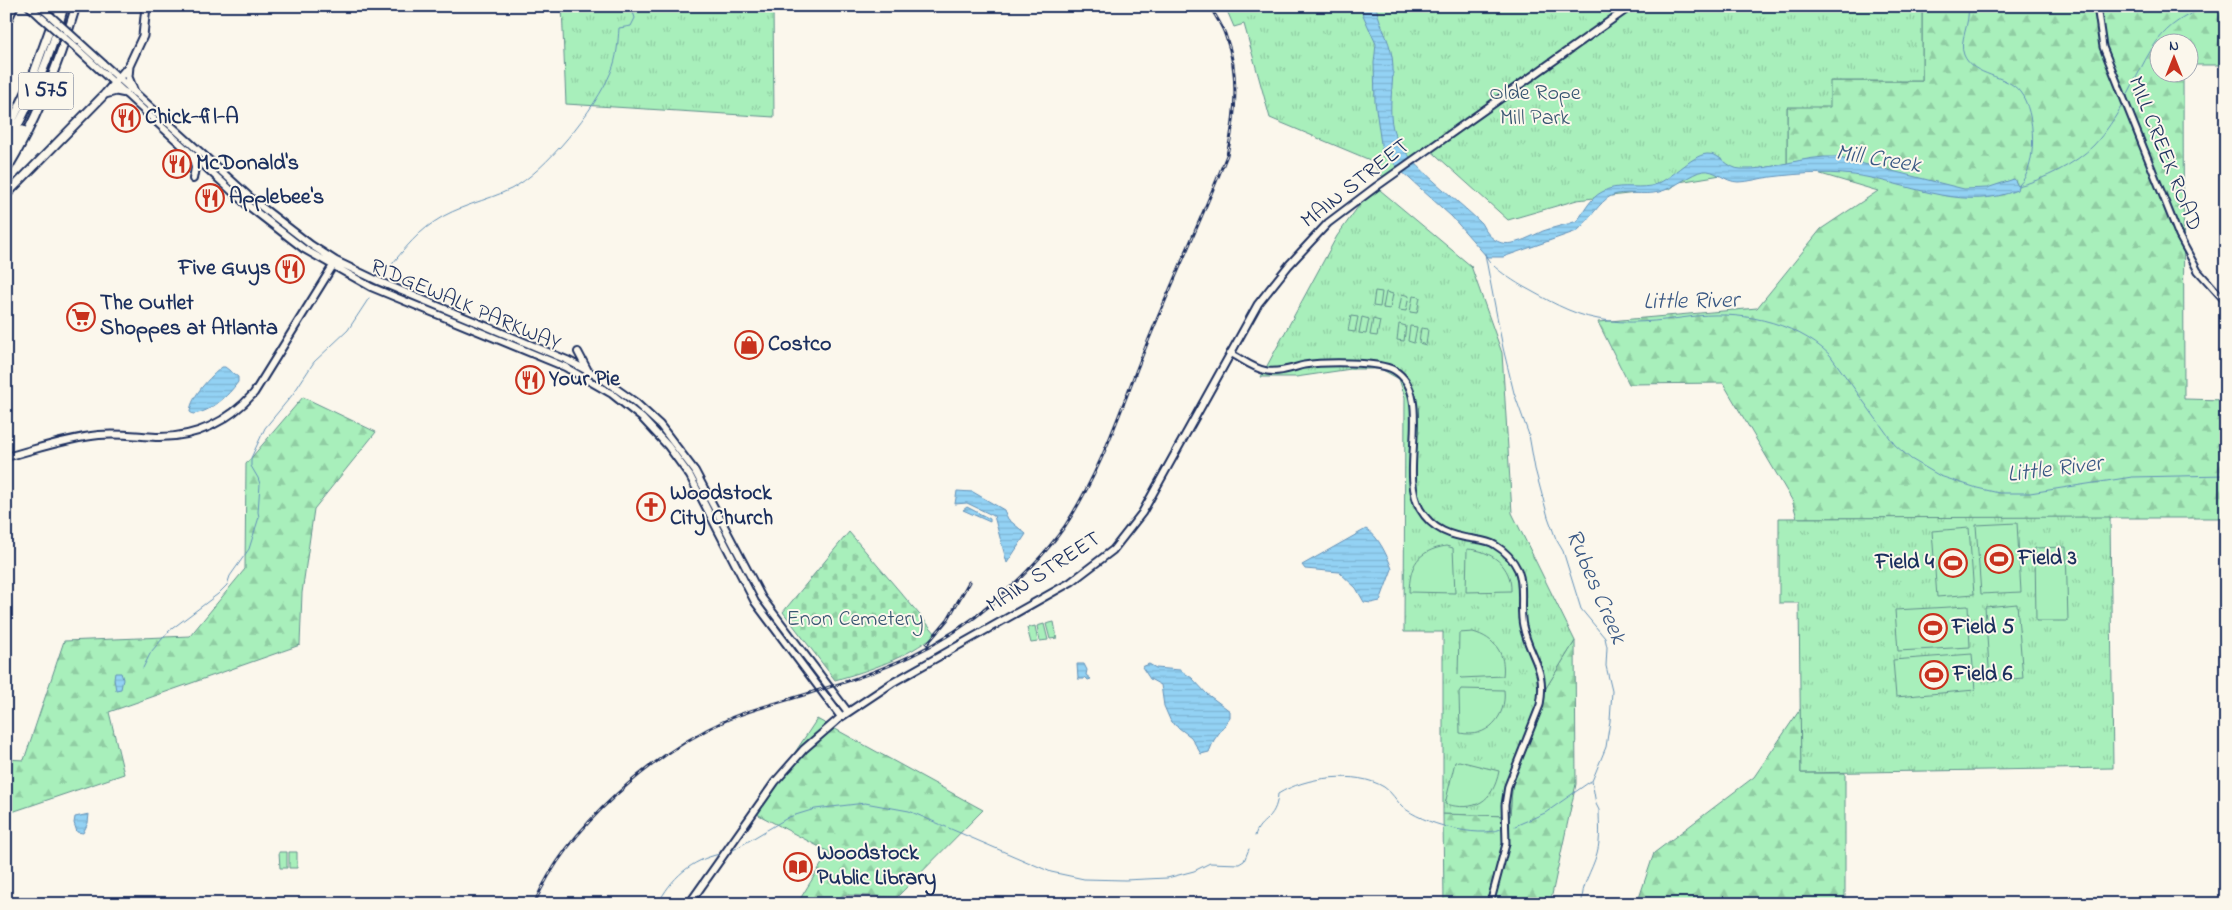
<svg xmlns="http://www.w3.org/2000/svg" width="2232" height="910" font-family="'Indie Flower',sans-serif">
	<defs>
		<pattern id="forest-firs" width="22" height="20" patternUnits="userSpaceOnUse" patternTransform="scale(1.25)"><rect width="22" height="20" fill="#a8efbb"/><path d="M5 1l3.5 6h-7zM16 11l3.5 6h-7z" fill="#90cda3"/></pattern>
		<pattern id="cemetery-stones" width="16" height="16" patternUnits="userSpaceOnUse" patternTransform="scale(1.25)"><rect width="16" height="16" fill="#a8efbb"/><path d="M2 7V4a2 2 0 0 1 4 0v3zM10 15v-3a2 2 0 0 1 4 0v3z" fill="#90cda3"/></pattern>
		<pattern id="park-tufts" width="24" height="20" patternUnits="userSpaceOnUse" patternTransform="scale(1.25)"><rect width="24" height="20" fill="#a8efbb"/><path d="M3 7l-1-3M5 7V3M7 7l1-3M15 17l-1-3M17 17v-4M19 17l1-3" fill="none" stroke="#90cda3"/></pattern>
		<pattern id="water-rules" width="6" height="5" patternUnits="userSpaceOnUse" patternTransform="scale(1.25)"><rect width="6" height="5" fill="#93d2f4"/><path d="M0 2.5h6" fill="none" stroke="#7eb5d4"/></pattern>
	</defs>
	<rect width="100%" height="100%" fill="#fbf7ec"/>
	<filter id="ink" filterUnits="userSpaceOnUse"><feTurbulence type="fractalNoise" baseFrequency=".02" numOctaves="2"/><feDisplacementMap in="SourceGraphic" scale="10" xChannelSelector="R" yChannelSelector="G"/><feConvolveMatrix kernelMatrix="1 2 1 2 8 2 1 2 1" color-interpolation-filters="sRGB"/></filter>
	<g filter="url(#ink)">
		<path fill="url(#forest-firs)" stroke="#628f8c" d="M 1922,6 L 2226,6 L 2226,65 L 2190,65 L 2190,42 L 2160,42 L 2160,72 L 2183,73 L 2184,399 L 2226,400 L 2226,518 L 1797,518 L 1792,500 L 1723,383 L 1629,384 L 1598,322 L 1757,308 L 1821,229 L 1878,191 L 1787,164 L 1787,107 L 1830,81 L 1922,81 Z
			M 303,397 L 376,432 L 314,509 L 302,593 L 300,645 L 109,712 L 124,774 L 6,814 L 6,759 L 24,760 L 64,641 L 190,636 L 245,569 L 246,464 Z
			M 1575,641 L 1576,784 L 1550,904 L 1444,904 L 1443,814 L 1510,816 L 1513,776 L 1541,696 Z
			M 1801,708 L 1801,773 L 1845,773 L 1845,904 L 1637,904 L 1654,853 L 1754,777 Z
			M 817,719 L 983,810 L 897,897 L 844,895 L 830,904 L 797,904 L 829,852 L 755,813 Z"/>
		<path fill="url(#cemetery-stones)" stroke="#628f8c" d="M 849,532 L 936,634 C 906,658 871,670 835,680 L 783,612 Z"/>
		<path fill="url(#park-tufts)" stroke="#628f8c" d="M 562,6 L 773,6 L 774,117 L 566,104 Z
			M 1225,6 L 1922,6 L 1922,81 L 1830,81 L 1830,107 L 1787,107 L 1787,164 L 1679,182 L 1670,189 L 1577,200 L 1508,220 L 1427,147 L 1383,177 L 1370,160 L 1270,118 L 1244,24 L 1234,27 Z
			M 1374,185 L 1471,266 L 1502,353 L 1512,513 L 1575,641 L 1541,696 L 1513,776 L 1510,816 L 1443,814 L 1443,632 L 1404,632 L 1405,397 L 1399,379 L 1381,369 L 1351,369 L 1296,377 L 1261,377 L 1337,236 Z
			M 2110,517 L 2113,768 L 1801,773 L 1799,603 L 1779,603 L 1779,518 Z"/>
		<path fill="#a8efbb" stroke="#628f8c" d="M 1375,291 L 1382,292 L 1380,307 L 1373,306 Z
			M 1386,292 L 1393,294 L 1390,309 L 1383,308 Z
			M 1402,294 L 1409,296 L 1406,311 L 1399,310 Z
			M 1413,296 L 1420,297 L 1417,313 L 1410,312 Z
			M 1351,316 L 1358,317 L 1355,332 L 1348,331 Z
			M 1362,317 L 1369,319 L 1366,334 L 1359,333 Z
			M 1373,319 L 1380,321 L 1377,336 L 1370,335 Z
			M 1399,324 L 1406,326 L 1404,341 L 1397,340 Z
			M 1410,326 L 1417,327 L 1414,343 L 1408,341 Z
			M 1421,328 L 1428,329 L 1426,345 L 1419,343 Z
			M 2017,523 L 2021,592 L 1981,594 L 1976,525 Z
			M 1969,528 L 1974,594 L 1937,597 L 1932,531 Z
			M 1446,546 L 1453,548 L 1455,593 L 1409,592 C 1410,565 1417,551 1446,546 Z
			M 2066,547 L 2068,621 L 2036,621 L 2035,548 Z
			M 1467,549 C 1491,550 1512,566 1511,591 L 1466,592 Z
			M 2017,604 L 2023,678 L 1990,681 L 1985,607 Z
			M 1968,606 L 1970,647 L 1898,651 L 1895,610 Z
			M 1054,622 L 1057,638 L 1050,639 L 1046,624 Z
			M 1044,624 L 1048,640 L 1040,641 L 1037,626 Z
			M 1035,626 L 1038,642 L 1031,643 L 1027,628 Z
			M 1473,632 C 1495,638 1506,654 1503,676 L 1461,678 L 1458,675 L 1459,633 Z
			M 1972,654 L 1975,690 L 1896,697 L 1893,660 Z
			M 1461,689 L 1504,690 C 1507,717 1487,739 1460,733 L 1459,692 Z
			M 1459,761 L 1499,771 C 1493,802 1475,812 1445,804 L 1455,762 Z
			M 279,852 L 287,852 L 287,868 L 280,868 Z
			M 289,852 L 297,852 L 297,868 L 289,868 Z"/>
		<path fill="url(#water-rules)" stroke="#6391b8" d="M 1359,6 L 1376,6 C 1380,29 1393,43 1393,68 C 1393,90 1386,119 1397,139 C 1414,169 1456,198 1481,223 C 1498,255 1517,243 1543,231 C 1554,227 1566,225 1577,221 C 1585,211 1590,198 1602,192 C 1617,183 1634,189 1651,186 C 1671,181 1691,155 1707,154 C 1721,153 1727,169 1741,169 C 1771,171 1804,155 1836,157 L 1964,189 L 1987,188 L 2014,179 L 2018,186 L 2017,190 C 1967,211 1916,187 1866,177 C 1835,171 1803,173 1771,177 C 1760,178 1749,182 1738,182 C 1725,182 1715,169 1703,171 C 1691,173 1675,188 1659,192 C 1644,196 1623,190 1611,196 C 1600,201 1588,222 1577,231 L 1503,257 L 1487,257 L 1452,217 L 1400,170 L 1382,151 L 1375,102 L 1374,63 L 1376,44 Z
			M 222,367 L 225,367 L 238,377 L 238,382 C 228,396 211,412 193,414 L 190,412 C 191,396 210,377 222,367 Z
			M 957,491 L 973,492 L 1004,510 L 1008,519 L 1026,534 L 1007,563 L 994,516 L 967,503 L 955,504 Z
			M 967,507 L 990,519 L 990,522 L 963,510 Z
			M 1366,529 C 1378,535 1388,557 1392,569 L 1380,601 L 1371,603 L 1364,602 L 1356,588 L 1339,572 L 1305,569 L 1302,565 Z
			M 1077,664 L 1084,664 L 1087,670 L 1086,675 L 1091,679 L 1088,680 L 1085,677 L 1084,679 L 1078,679 Z
			M 1149,664 L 1156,668 L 1180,670 L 1192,678 L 1207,694 L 1230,711 L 1230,718 L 1214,740 L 1209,752 L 1201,754 L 1191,737 L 1171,722 L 1164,706 L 1161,685 L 1150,679 L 1142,667 Z
			M 115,673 L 121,673 L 123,679 L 121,689 L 116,690 L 114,679 Z
			M 89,814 L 88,823 L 83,833 L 77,832 L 74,823 L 75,817 Z"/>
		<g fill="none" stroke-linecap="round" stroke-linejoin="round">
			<path stroke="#6391b8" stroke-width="1" d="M 1968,6 C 1971,24 1958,41 1964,55 C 1973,77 2007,74 2020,92 C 2036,112 2038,168 2019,185
				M 2125,99 C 2150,54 2156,21 2213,6
				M 2018,186 C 2043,180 2076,164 2094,145 C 2105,133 2116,117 2123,103
				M 1485,254 L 1503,348 L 1514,393 L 1529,435 L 1535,469 L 1548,517 L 1556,539 L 1563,551 L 1581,609 L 1605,638 L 1607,647 L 1606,666 L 1612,691 L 1610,721 L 1606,747 L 1592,781 L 1596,804 L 1599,810 C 1599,823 1601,839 1597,853 C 1592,872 1581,884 1582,904
				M 1485,254 C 1488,265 1512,280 1522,286 C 1546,299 1570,314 1598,319 C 1627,325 1659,321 1688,317 C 1737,310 1793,320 1830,355 L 1895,445 L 1911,459 L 1940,476 L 1977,488 L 1999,493 L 2030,493 L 2132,477 L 2226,475
				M 382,277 C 398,257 413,236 434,222 C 457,206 486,201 511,189 C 545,172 596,108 611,72 C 617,58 618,42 619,28 L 631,26 L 635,18 L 631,6
				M 143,668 L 151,652 L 169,631 L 218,594 L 227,585 L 230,576 L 249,549 L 259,517 L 258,512 L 260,484 L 258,478 L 251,466 L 251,458 L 265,428 L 293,394 L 314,362 L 348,330 L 369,298
				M 1515,826 L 1545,813 L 1591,781
				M 1255,836 C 1259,818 1276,822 1278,794 C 1305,777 1356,770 1384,787 C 1392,792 1396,801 1403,807 C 1421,823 1478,839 1501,829
				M 730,852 L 789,817 L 815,809 L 865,803 L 909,811 L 1051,872 L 1084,879 L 1125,880 L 1167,878 L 1194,871 L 1210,863 L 1239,864 L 1244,861 L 1249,849
				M 658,904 C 671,878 691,860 720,854"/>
			<defs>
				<path id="minor" d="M 2097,6 L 2103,47 L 2179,236 L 2198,271 L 2226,302
					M 1230,353 C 1242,359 1254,369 1267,371 C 1280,373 1292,368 1304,365 C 1323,362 1378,361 1394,370 C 1435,394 1398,471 1420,509 C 1432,530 1451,536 1474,539 C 1481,540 1489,541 1495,545 C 1505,551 1513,559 1518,570 C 1525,587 1519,608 1523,626 C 1530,659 1547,667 1540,705 L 1508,786 L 1505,805 L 1506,844 L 1490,904"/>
				<path id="major" d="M 29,6 L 42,18
					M 78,41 L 254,201 L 311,245 L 336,261 L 378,281 L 567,360 L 601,378 L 635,402 L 660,425 L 695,471 L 762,598 L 848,712
					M 76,48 L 246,204 L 304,249 L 371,287 L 565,367 L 612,394 L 642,418 L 668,446 L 690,476 L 755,602 L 841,717
					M 193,157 L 195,168 L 193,179
					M 578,352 L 587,369
					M 6,457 C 37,449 68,438 99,435 C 118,433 137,436 156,437 C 196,438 228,422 254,393 L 334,264
					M 689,904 L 775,782 L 804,749 L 841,717 L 892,683 L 1071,582 L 1113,550 L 1142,513 L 1258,304 L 1289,265 L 1328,223 L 1377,186 L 1631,6"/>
				<path id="highway" d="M 6,23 L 14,6
					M 129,66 L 128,77 L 134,92
					M 105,94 L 116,91 L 126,93
					M 6,134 L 30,84 L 58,6
					M 6,148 C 31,103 51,56 64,6
					M 6,160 L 23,130
					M 6,171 C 37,120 59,63 76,6
					M 6,195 L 105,94 L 129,66 L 143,36 L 146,6"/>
			</defs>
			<use href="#minor" stroke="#1b2f5e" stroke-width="9"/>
			<use href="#major" stroke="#1b2f5e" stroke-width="10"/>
			<use href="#highway" stroke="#1b2f5e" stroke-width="11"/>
			<use href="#minor" stroke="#fbf7ec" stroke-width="5"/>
			<use href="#major" stroke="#fbf7ec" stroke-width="6"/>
			<use href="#highway" stroke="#fbf7ec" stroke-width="7"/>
			<defs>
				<path id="rail" d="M 927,644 L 948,619 L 969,582
					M 534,904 C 568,826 654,752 731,718 C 758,707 786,701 813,692 C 881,672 941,648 995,601 C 1019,581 1047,552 1065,526 C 1104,467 1124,398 1151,334 C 1176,274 1203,215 1227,155 C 1236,116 1240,75 1226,37 C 1223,26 1215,16 1210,6"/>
			</defs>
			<use href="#rail" stroke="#1b2f5e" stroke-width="3"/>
			<use href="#rail" stroke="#fbf7ec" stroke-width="1" stroke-dasharray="4" stroke-linecap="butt"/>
			<defs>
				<path id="major-bridge" d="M 44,10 L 78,41
					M 42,18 L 76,48"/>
			</defs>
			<use href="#major-bridge" stroke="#1b2f5e" stroke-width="10" stroke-linecap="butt"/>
			<use href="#major-bridge" stroke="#fbf7ec" stroke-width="6"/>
		</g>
	</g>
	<defs>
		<symbol id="restaurant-ring" viewBox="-11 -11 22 22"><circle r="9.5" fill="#fbf7ec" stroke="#c8321e" stroke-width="1.5"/><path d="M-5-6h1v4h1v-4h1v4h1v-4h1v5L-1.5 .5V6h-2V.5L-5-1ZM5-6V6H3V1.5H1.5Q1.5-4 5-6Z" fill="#c8321e"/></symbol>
		<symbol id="supermarket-ring" viewBox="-11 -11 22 22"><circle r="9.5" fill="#fbf7ec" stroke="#c8321e" stroke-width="1.5"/><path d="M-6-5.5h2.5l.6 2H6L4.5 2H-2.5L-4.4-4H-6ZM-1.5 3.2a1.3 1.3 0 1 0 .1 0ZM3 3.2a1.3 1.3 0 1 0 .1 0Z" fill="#c8321e"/></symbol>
		<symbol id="shop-ring" viewBox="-11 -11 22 22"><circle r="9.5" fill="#fbf7ec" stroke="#c8321e" stroke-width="1.5"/><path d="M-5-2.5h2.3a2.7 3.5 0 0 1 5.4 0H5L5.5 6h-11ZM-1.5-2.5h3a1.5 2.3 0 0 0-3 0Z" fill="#c8321e"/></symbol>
		<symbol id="church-ring" viewBox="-11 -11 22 22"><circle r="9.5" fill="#fbf7ec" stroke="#c8321e" stroke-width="1.5"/><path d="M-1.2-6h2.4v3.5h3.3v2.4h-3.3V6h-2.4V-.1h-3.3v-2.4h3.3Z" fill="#c8321e"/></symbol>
		<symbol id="stadium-ring" viewBox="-11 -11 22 22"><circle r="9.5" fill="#fbf7ec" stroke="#c8321e" stroke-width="1.5"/><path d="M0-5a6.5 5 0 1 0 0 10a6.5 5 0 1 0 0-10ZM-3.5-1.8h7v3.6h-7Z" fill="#c8321e"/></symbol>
		<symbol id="library-ring" viewBox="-11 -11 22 22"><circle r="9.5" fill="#fbf7ec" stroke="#c8321e" stroke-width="1.5"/><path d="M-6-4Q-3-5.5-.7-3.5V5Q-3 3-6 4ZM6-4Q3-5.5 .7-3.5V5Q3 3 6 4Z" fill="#c8321e"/></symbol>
	</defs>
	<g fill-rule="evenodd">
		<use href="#restaurant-ring" x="110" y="102" width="32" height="32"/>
		<use href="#restaurant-ring" x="161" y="148" width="32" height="32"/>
		<use href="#restaurant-ring" x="194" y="182" width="32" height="32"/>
		<use href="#restaurant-ring" x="274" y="253" width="32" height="32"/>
		<use href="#supermarket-ring" x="65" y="301" width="32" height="32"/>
		<use href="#shop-ring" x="733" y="329" width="32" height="32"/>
		<use href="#restaurant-ring" x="514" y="364" width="32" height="32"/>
		<use href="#church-ring" x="635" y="491" width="32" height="32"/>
		<use href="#stadium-ring" x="1983" y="543" width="32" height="32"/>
		<use href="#stadium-ring" x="1937" y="547" width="32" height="32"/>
		<use href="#stadium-ring" x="1917" y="612" width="32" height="32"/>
		<use href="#stadium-ring" x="1918" y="659" width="32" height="32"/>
		<use href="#library-ring" x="782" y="851" width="32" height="32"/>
	</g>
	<g text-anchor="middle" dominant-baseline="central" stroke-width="4" stroke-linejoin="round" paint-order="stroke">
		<rect fill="#fbf7ec" stroke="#5e6b89" stroke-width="1" x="18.5" y="72.5" width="55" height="37" rx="4"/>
		<g font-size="21" font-weight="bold" fill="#1b2f5e">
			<text x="46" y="91">I 575</text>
		</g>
		<g font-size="22" fill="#375571" stroke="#fbf7ec">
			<text x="1535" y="94">Olde Rope<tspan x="1535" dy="25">Mill Park</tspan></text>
			<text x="855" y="620">Enon Cemetery</text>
		</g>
		<g font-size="22" font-weight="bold" fill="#1b2f5e" stroke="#fbf7ec" text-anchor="start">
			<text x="145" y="118">Chick-fil-A</text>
			<text x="196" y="164">McDonald's</text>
			<text x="229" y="198">Applebee's</text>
			<text x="271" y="269" text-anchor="end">Five Guys</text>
			<text x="100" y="304">The Outlet<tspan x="100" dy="25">Shoppes at Atlanta</tspan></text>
			<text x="768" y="345">Costco</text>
			<text x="549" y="380">Your Pie</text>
			<text x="670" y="494">Woodstock<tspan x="670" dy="25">City Church</tspan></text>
			<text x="2018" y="559">Field 3</text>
			<text x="1934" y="563" text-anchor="end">Field 4</text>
			<text x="1952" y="628">Field 5</text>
			<text x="1953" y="675">Field 6</text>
			<text x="817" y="854">Woodstock<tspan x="817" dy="25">Public Library</tspan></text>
		</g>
		<g font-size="22" fill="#1b2f5e" stroke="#fbf7ec">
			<text transform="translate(2164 154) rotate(68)">MILL CREEK ROAD</text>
			<text transform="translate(1356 184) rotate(-38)">MAIN STREET</text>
			<text transform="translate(465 306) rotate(23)">RIDGEWALK PARKWAY</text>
			<text transform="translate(1044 573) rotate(-33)">MAIN STREET</text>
		</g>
		<g font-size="24" font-style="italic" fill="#395884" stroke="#fbf7ec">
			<text transform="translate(1878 160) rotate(9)">Mill Creek</text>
			<text transform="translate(1691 302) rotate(-1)">Little River</text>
			<text transform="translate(2055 470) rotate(-7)">Little River</text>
			<text transform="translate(1595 587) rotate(67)">Rubes Creek</text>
		</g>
	</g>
	<rect width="2232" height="910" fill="none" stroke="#fbf7ec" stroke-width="25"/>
	<rect x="12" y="12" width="2207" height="885" fill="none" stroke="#1b2f5e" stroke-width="2" filter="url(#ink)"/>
	<g transform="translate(2174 58)"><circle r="24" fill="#fbf7ec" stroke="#a1a7b3"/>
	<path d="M0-4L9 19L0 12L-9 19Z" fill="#c8321e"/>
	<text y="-8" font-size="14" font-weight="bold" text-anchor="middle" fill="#1b2f5e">N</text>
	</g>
</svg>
